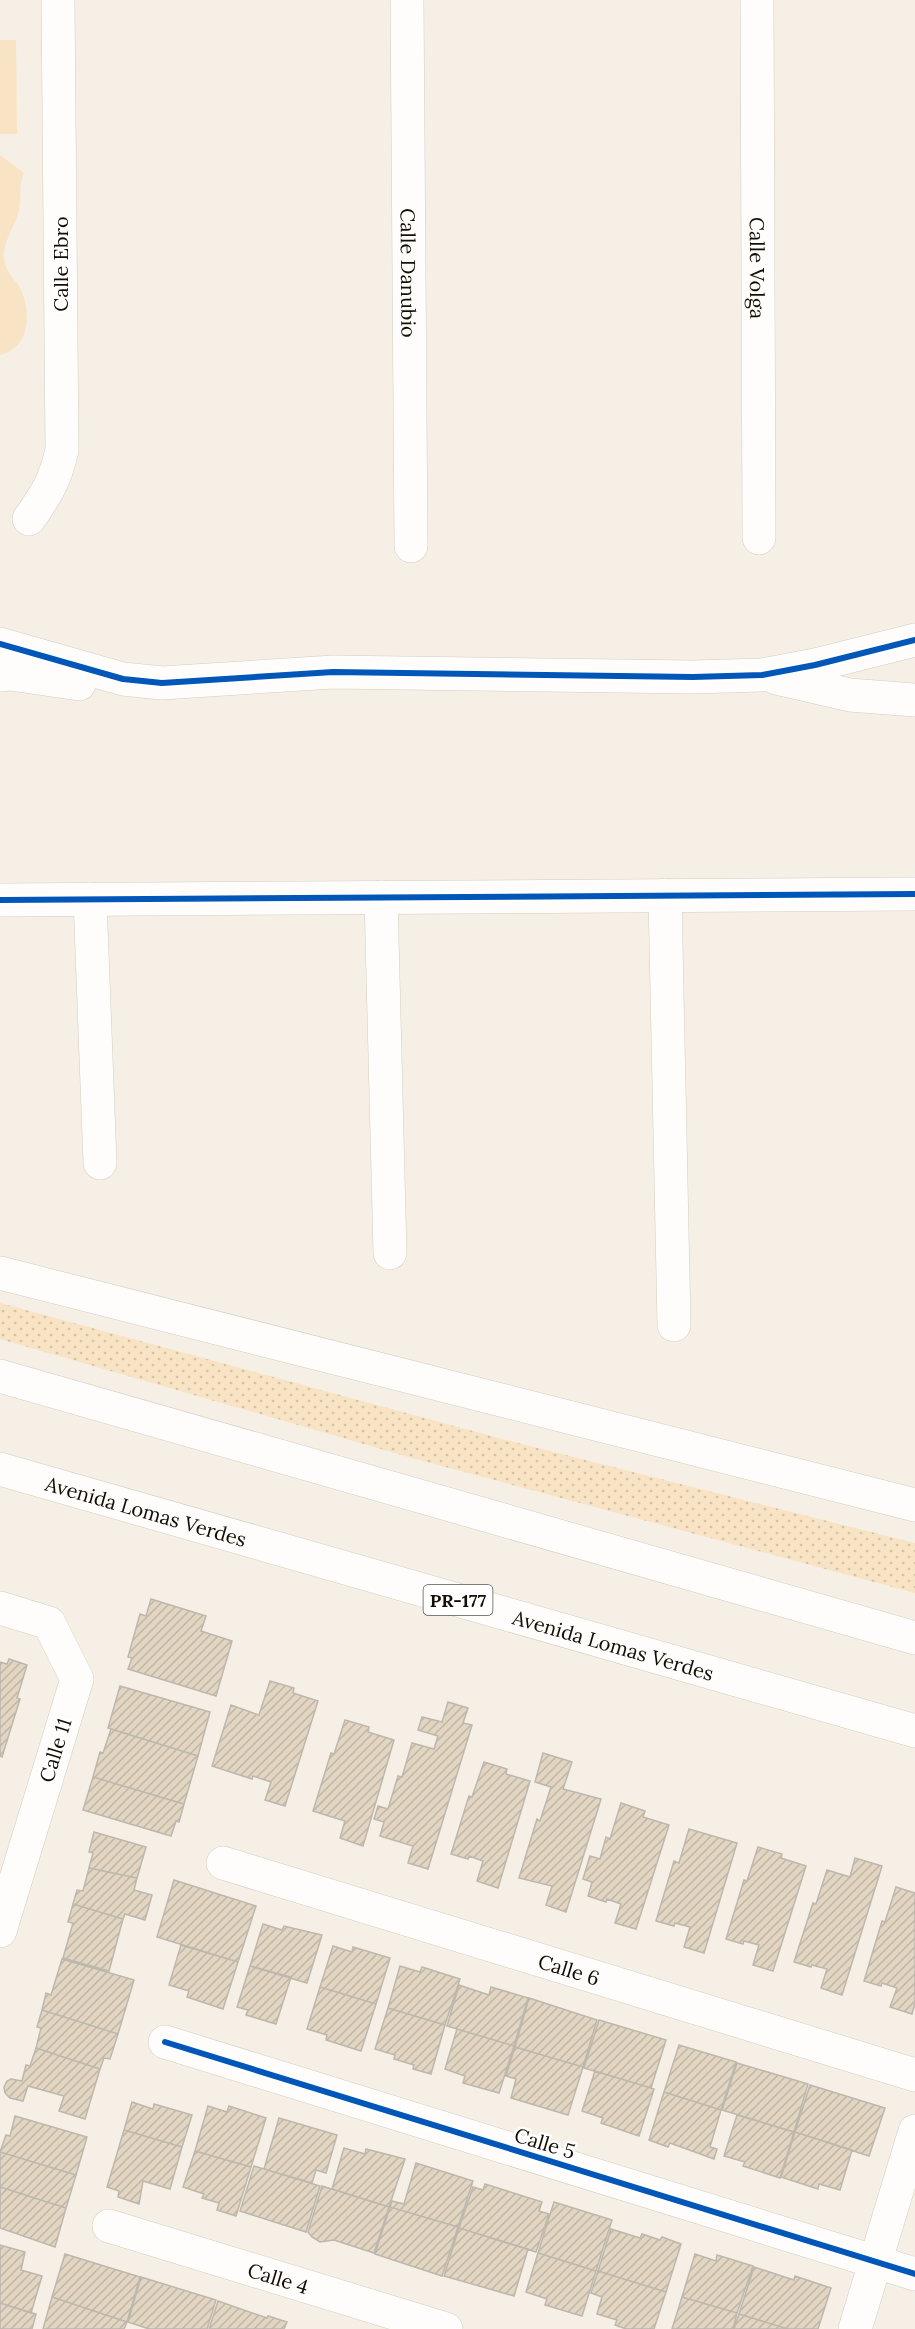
<svg xmlns="http://www.w3.org/2000/svg" width="915" height="2329" font-family="Lora,serif">
	<defs>
		<pattern id="grass-dots" width="8" height="8" patternUnits="userSpaceOnUse" patternTransform="scale(1.5)"><rect width="8" height="8" fill="#f8e4c4"/><path d="M2 2h.1M6 6h.1" fill="none" stroke="#d4c2a7" stroke-width="1.8" stroke-linecap="round"/></pattern>
		<pattern id="building-hatch" width="6" height="6" patternUnits="userSpaceOnUse" patternTransform="scale(1.5)"><rect width="6" height="6" fill="#e2d6c2"/><path d="M-1 1l2-2M0 6l6-6M5 7l2-2" fill="none" stroke="#c1b6a5"/></pattern>
	</defs>
	<rect width="100%" height="100%" fill="#f5efe5"/>
	<path fill="url(#grass-dots)" d="M 0,1303 L 506,1440 L 915,1543 L 915,1593 L 412,1458 L 0,1339 Z"/>
	<path fill="#f8e4c4" d="M 0,40 L 16,40 L 17,134 L 0,134 Z
		M 0,155 L 24,173 C 18,186 22,196 19,210 C 16,225 2,243 4,258 C 6,276 16,278 21,290 C 32,315 29,348 0,355 Z"/>
	<path fill="url(#building-hatch)" stroke="#bdb7ad" stroke-width="1.5" d="M 151,1599 L 206,1616 L 201,1631 L 232,1641 L 216,1696 L 128,1669 L 132,1658 L 128,1657 L 140,1614 L 146,1616 Z
		M 9,1659 L 27,1665 L 17,1698 L 20,1699 L 2,1757 L 0,1756 L 0,1662 L 7,1664 Z
		M 270,1681 L 294,1688 L 293,1693 L 318,1701 L 285,1806 L 265,1800 L 271,1782 L 253,1776 L 252,1779 L 212,1766 L 231,1705 L 259,1715 Z
		M 120,1686 L 210,1712 L 198,1756 L 108,1728 Z
		M 448,1702 L 468,1708 L 463,1723 L 472,1725 L 428,1869 L 408,1863 L 413,1846 L 380,1836 L 384,1822 L 374,1819 L 378,1806 L 388,1809 L 398,1776 L 402,1777 L 412,1743 L 434,1749 L 438,1736 L 418,1730 L 422,1717 L 442,1722 Z
		M 345,1720 L 369,1727 L 368,1732 L 394,1740 L 363,1846 L 340,1838 L 345,1821 L 313,1811 L 331,1753 L 334,1754 Z
		M 111,1729 L 198,1756 L 184,1804 L 93,1777 L 100,1752 L 103,1753 Z
		M 543,1753 L 572,1762 L 563,1789 L 601,1799 L 566,1912 L 546,1905 L 552,1886 L 519,1878 L 537,1819 L 540,1821 L 551,1787 L 535,1782 Z
		M 484,1762 L 507,1769 L 506,1774 L 530,1781 L 498,1888 L 477,1881 L 483,1861 L 469,1856 L 468,1859 L 451,1854 L 469,1796 L 472,1797 Z
		M 93,1777 L 184,1804 L 179,1822 L 176,1821 L 171,1836 L 83,1810 Z
		M 621,1803 L 645,1811 L 643,1817 L 669,1825 L 636,1929 L 615,1923 L 621,1904 L 607,1899 L 606,1902 L 588,1896 L 592,1882 L 583,1879 L 590,1856 L 600,1859 L 606,1837 L 610,1839 Z
		M 689,1829 L 737,1843 L 704,1953 L 684,1947 L 690,1927 L 675,1923 L 674,1926 L 656,1921 L 674,1861 L 679,1863 Z
		M 94,1832 L 146,1847 L 137,1878 L 89,1868 L 93,1853 L 89,1852 Z
		M 758,1847 L 782,1854 L 781,1858 L 806,1866 L 773,1971 L 753,1965 L 759,1945 L 744,1941 L 743,1944 L 726,1939 L 744,1880 L 747,1881 Z
		M 855,1858 L 882,1866 L 842,1995 L 821,1988 L 827,1969 L 812,1965 L 811,1967 L 794,1962 L 813,1903 L 816,1904 L 827,1870 L 850,1877 Z
		M 89,1868 L 137,1878 L 134,1890 L 152,1895 L 145,1920 L 125,1914 L 123,1919 L 73,1904 L 77,1890 L 83,1891 Z
		M 174,1880 L 256,1906 L 238,1962 L 157,1937 Z
		M 896,1887 L 915,1893 L 915,2003 L 912,2014 L 890,2007 L 897,1988 L 882,1983 L 881,1986 L 864,1981 L 882,1921 L 885,1922 Z
		M 73,1904 L 123,1919 L 109,1971 L 63,1958 L 73,1923 L 68,1922 Z
		M 263,1924 L 282,1930 L 284,1926 L 322,1935 L 307,1983 L 250,1966 Z
		M 181,1945 L 238,1962 L 223,2009 L 187,1997 L 189,1991 L 169,1985 Z
		M 333,1946 L 352,1952 L 353,1947 L 390,1958 L 376,2004 L 320,1987 Z
		M 62,1959 L 134,1980 L 118,2034 L 42,2010 L 46,1993 L 51,1995 Z
		M 250,1966 L 291,1977 L 276,2024 L 246,2015 L 248,2010 L 237,2007 Z
		M 400,1966 L 420,1972 L 422,1967 L 460,1979 L 445,2025 L 388,2008 Z
		M 459,1985 L 489,1995 L 491,1987 L 528,1998 L 514,2046 L 447,2026 Z
		M 320,1987 L 376,2004 L 361,2051 L 326,2040 L 327,2035 L 307,2029 Z
		M 529,1998 L 597,2020 L 583,2067 L 515,2047 Z
		M 388,2008 L 445,2025 L 431,2074 L 413,2069 L 414,2065 L 394,2059 L 395,2055 L 375,2049 Z
		M 42,2010 L 118,2034 L 110,2059 L 104,2058 L 100,2069 L 36,2048 L 41,2028 L 37,2027 Z
		M 599,2020 L 666,2040 L 651,2088 L 584,2068 Z
		M 457,2029 L 514,2046 L 499,2093 L 463,2083 L 465,2076 L 445,2069 Z
		M 679,2045 L 736,2062 L 721,2110 L 664,2092 Z
		M 515,2047 L 583,2067 L 568,2115 L 511,2098 L 516,2079 L 506,2076 Z
		M 36,2048 L 100,2069 L 85,2119 L 59,2111 L 64,2096 L 28,2086 L 23,2101 L 10,2098 L 5,2093 L 4,2087 L 7,2081 L 11,2079 L 22,2081 L 26,2065 L 30,2066 Z
		M 737,2063 L 808,2084 L 794,2132 L 722,2110 Z
		M 595,2071 L 654,2089 L 639,2136 L 601,2123 L 603,2118 L 582,2111 Z
		M 810,2085 L 885,2108 L 869,2156 L 795,2132 Z
		M 664,2092 L 721,2110 L 710,2147 L 717,2149 L 714,2159 L 670,2143 L 668,2147 L 649,2140 Z
		M 132,2102 L 153,2109 L 154,2104 L 192,2115 L 182,2147 L 124,2130 Z
		M 208,2106 L 227,2112 L 229,2106 L 266,2118 L 251,2167 L 195,2151 Z
		M 737,2115 L 794,2132 L 780,2178 L 743,2166 L 745,2162 L 724,2156 Z
		M 15,2116 L 87,2137 L 76,2175 L 0,2152 L 6,2135 L 10,2136 Z
		M 279,2118 L 337,2135 L 326,2173 L 316,2170 L 312,2183 L 264,2169 Z
		M 124,2130 L 182,2147 L 170,2189 L 143,2181 L 139,2204 L 118,2197 L 119,2191 L 107,2187 Z
		M 795,2132 L 852,2150 L 840,2190 L 819,2184 L 818,2189 L 781,2177 Z
		M 344,2148 L 365,2154 L 366,2149 L 405,2159 L 389,2207 L 332,2189 Z
		M 195,2151 L 251,2167 L 236,2216 L 217,2210 L 219,2203 L 202,2198 L 204,2194 L 183,2187 Z
		M 0,2152 L 76,2175 L 66,2208 L 0,2187 Z
		M 416,2163 L 473,2181 L 458,2227 L 390,2207 L 392,2201 L 404,2204 Z
		M 254,2166 L 320,2186 L 306,2232 L 240,2211 Z
		M 485,2184 L 542,2202 L 539,2211 L 549,2214 L 536,2252 L 459,2228 L 473,2187 L 483,2190 Z
		M 322,2186 L 389,2207 L 374,2253 L 334,2240 L 320,2242 L 312,2237 L 308,2232 Z
		M 0,2187 L 66,2208 L 55,2247 L 0,2228 Z
		M 554,2202 L 612,2220 L 596,2271 L 538,2253 Z
		M 390,2207 L 458,2227 L 442,2276 L 375,2254 Z
		M 459,2228 L 528,2249 L 514,2296 L 444,2276 Z
		M 611,2229 L 640,2238 L 642,2234 L 660,2240 L 662,2237 L 681,2244 L 666,2292 L 598,2271 Z
		M 0,2245 L 25,2252 L 21,2270 L 42,2276 L 31,2313 L 0,2303 Z
		M 538,2253 L 596,2271 L 582,2316 L 545,2305 L 547,2299 L 526,2292 Z
		M 65,2254 L 140,2277 L 127,2322 L 52,2297 Z
		M 695,2254 L 716,2261 L 717,2255 L 753,2266 L 737,2313 L 682,2297 Z
		M 754,2267 L 794,2280 L 795,2276 L 831,2288 L 818,2329 L 788,2329 L 739,2314 Z
		M 598,2271 L 666,2292 L 654,2329 L 626,2329 L 615,2325 L 617,2320 L 597,2314 L 602,2297 L 591,2293 Z
		M 141,2277 L 216,2300 L 207,2329 L 149,2329 L 128,2322 Z
		M 52,2297 L 127,2322 L 124,2329 L 43,2329 Z
		M 682,2297 L 737,2313 L 733,2329 L 672,2329 Z
		M 218,2301 L 267,2318 L 268,2316 L 287,2322 L 284,2329 L 209,2329 Z
		M 0,2303 L 36,2314 L 32,2329 L 0,2329 Z
		M 739,2314 L 788,2329 L 734,2329 Z"/>
	<g fill="none" stroke-linecap="round" stroke-linejoin="round">
		<defs>
			<g id="minor">
				<path id="s1" d="M 407,0 L 411,546"/>
				<path id="s2" d="M 757,0 L 759,538"/>
				<path d="M 29,519 C 47,493 55,481 62,450 L 58,0"/>
				<path d="M 665,895 L 674,1325"/>
				<path d="M 381,897 L 390,1253"/>
				<path d="M 90,899 L 100,1163"/>
				<path d="M 0,900 L 915,894"/>
				<path d="M 0,1608 L 49,1623 L 77,1679 L 0,1931"/>
				<path id="s3" d="M 223,1863 L 915,2075"/>
				<path d="M 165,2042 L 915,2274"/>
				<path id="s4" d="M 109,2226 L 446,2329"/>
				<path d="M 855,2329 L 915,2131"/>
			</g>
			<path id="tertiary" d="M 0,644 L 123,679 L 162,683 L 333,672 L 693,677 L 762,675 L 815,665 L 915,640
				M 0,675 L 11,674 L 79,684
				M 776,678 L 850,695 L 915,700"/>
			<g id="trunk">
				<path d="M 0,1273 L 915,1505"/>
				<path d="M 0,1376 L 915,1638"/>
				<path id="s5" d="M 0,1469 L 915,1731"/>
			</g>
		</defs>
		<use href="#minor" stroke="#d3cdc3" stroke-width="34"/>
		<use href="#tertiary" stroke="#d3cdc3" stroke-width="34"/>
		<use href="#trunk" stroke="#d3cdc3" stroke-width="34"/>
		<use href="#minor" stroke="#fefdfb" stroke-width="33"/>
		<use href="#tertiary" stroke="#fefdfb" stroke-width="33"/>
		<use href="#trunk" stroke="#fefdfb" stroke-width="33"/>
		<defs>
			<path id="cycleway" d="M 0,644 L 123,679 L 162,683 L 333,672 L 693,677 L 762,675 L 815,665 L 915,640
				M 0,900 L 915,894
				M 165,2042 L 915,2274"/>
		</defs>
		<use href="#cycleway" stroke="#fff" stroke-width="10"/>
		<use href="#cycleway" stroke="#0057b8" stroke-width="6"/>
	</g>
	<g text-anchor="middle" dominant-baseline="central" stroke-width="5" stroke-linejoin="round" paint-order="stroke">
		<rect fill="#fff" stroke="#5a564f" stroke-width="1.5" x="423.5" y="1585" width="69" height="30" rx="4.5"/>
		<g font-size="18" font-weight="bold" fill="#140d04">
			<text x="458" y="1600">PR-177</text>
		</g>
		<g font-size="20" fill="#140d04" stroke="#fff">
			<text transform="translate(60 264) rotate(-90)">Calle Ebro</text>
			<text stroke="none"><textPath href="#s2" startOffset="268">Calle Volga</textPath></text>
			<text stroke="none"><textPath href="#s1" startOffset="273">Calle Danubio</textPath></text>
			<text stroke="none"><textPath href="#s5" startOffset="152">Avenida Lomas Verdes</textPath></text>
			<text stroke="none"><textPath href="#s5" startOffset="638">Avenida Lomas Verdes</textPath></text>
			<text transform="translate(55 1750) rotate(-73)">Calle 11</text>
			<text stroke="none"><textPath href="#s3" startOffset="362">Calle 6</textPath></text>
			<text transform="translate(545 2143) rotate(17)">Calle 5</text>
			<text stroke="none"><textPath href="#s4" startOffset="177">Calle 4</textPath></text>
		</g>
	</g>
</svg>
